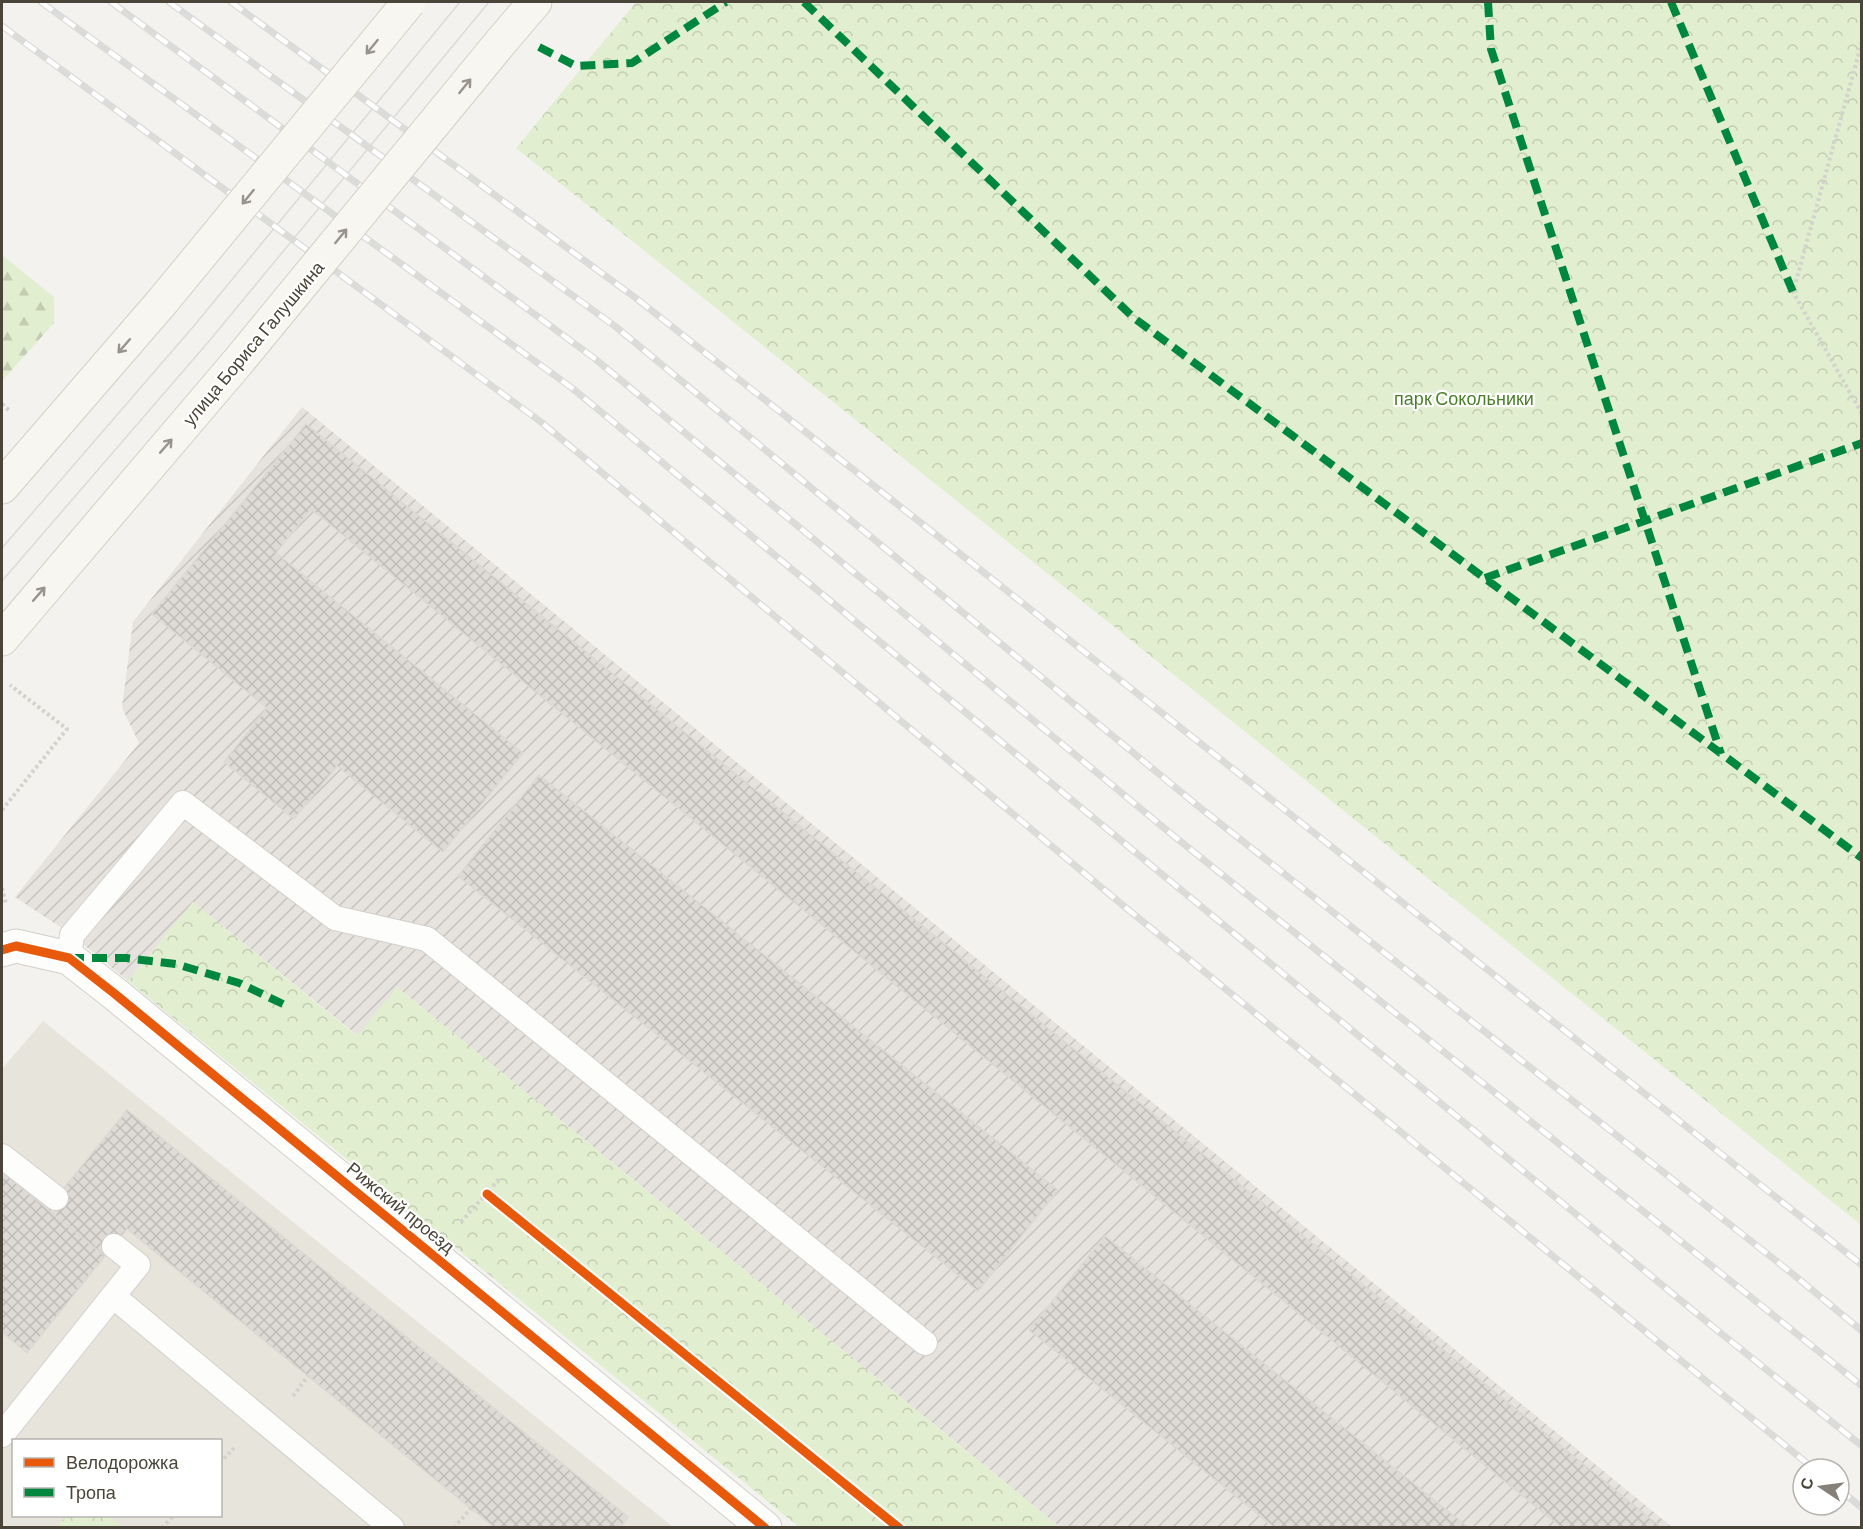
<svg xmlns="http://www.w3.org/2000/svg" width="1863" height="1529" font-family="Barlow,sans-serif">
	<defs>
		<pattern id="industrial-furrows" width="10" height="10" patternUnits="userSpaceOnUse" patternTransform="scale(1.5)"><rect width="10" height="10" fill="#e6e2de"/><path d="M-1 1l2-2M0 10L10 0M9 11l2-2" fill="none" stroke="#c7c3bf"/></pattern>
		<pattern id="forest-firs" width="22" height="20" patternUnits="userSpaceOnUse" patternTransform="scale(1.5)"><rect width="22" height="20" fill="#e1eecf"/><path d="M5 1l3.5 6h-7zM16 11l3.5 6h-7z" fill="#c3cdb2"/></pattern>
		<pattern id="park-crowns" width="20" height="18" patternUnits="userSpaceOnUse" patternTransform="scale(1.5)"><rect width="20" height="18" fill="#e1eecf"/><path d="M2 6a3 3 0 1 1 6 0M12 15a3 3 0 1 1 6 0" fill="none" stroke="#c3cdb2"/></pattern>
		<pattern id="building-cross-hatch" width="8" height="8" patternUnits="userSpaceOnUse" patternTransform="scale(1.5)"><rect width="8" height="8" fill="#dedbd6"/><path d="M0 0l8 8M0 8l8-8" fill="none" stroke="#c0bdb8"/></pattern>
	</defs>
	<rect width="100%" height="100%" fill="#f4f2ee"/>
	<path fill="#e7e4dc" fill-rule="evenodd" d="M 43,1021 L 673,1527 L 2,1528 L 2,1069 ZM 14,1440 L 220,1440 L 220,1516 L 14,1516 Z"/>
	<path fill="url(#industrial-furrows)" d="M 302,407 L 1672,1527 L 1060,1527 L 398,988 L 358,1036 L 193,902 L 128,981 L 72,935 L 15,897 L 139,743 L 122,708 L 133,622 Z"/>
	<path fill="url(#forest-firs)" d="M 2,255 L 54,297 L 54,323 L 2,381 Z"/>
	<path fill="url(#park-crowns)" d="M 636,2 L 1861,2 L 1861,1225 L 516,148 Z
		M 193,902 L 357,1036 L 397,987 L 1060,1527 L 799,1527 L 128,981 Z
		M 67,1516 L 109,1516 L 123,1527 L 56,1527 Z"/>
	<path fill="url(#building-cross-hatch)" stroke="#dcd9d4" stroke-width="1.5" d="M 306,424 L 1662,1528 L 1562,1528 L 311,509 L 276,553 L 523,753 L 443,852 L 337,766 L 294,819 L 224,762 L 267,708 L 152,614 Z
		M 539,775 L 1058,1190 L 978,1291 L 458,876 Z
		M 127,1110 L 628,1517 L 620,1528 L 495,1528 L 127,1229 L 105,1256 L 47,1209 Z
		M 2,1172 L 105,1256 L 27,1353 L 2,1332 Z
		M 1105,1236 L 1469,1528 L 1275,1528 L 1029,1330 Z"/>
	<g fill="none" stroke-linecap="round" stroke-linejoin="round">
		<defs>
			<path id="lane" d="M 69,958 L 72,935 L 183,803 L 335,918 L 427,939 L 925,1343
				M 2,1156 L 56,1198
				M 114,1246 L 138,1265 L 113,1296 L 392,1528
				M 2,1435 L 113,1296"/>
			<path id="street" d="M 2,950 L 16,946 L 69,958 L 115,994 L 765,1528"/>
			<path id="secondary" d="M 500,43 L 535,2
				M 2,487 L 162,302
				M 2,639 L 237,363"/>
		</defs>
		<use href="#lane" stroke="#d2d0cb" stroke-width="26"/>
		<use href="#street" stroke="#d2d0cb" stroke-width="35"/>
		<use href="#secondary" stroke="#d3cfc5" stroke-width="35"/>
		<path stroke="#d3d2cc" stroke-width="4" stroke-dasharray="3 3" stroke-linecap="butt" d="M 1862,42 L 1793,292 L 1862,414
			M 2,404 L 10,411
			M 2,810 L 67,729 L 10,685
			M 2,888 L 6,904
			M 461,1222 L 500,1178
			M 293,1396 L 308,1376
			M 220,1463 L 234,1448
			M 162,1528 L 173,1516
			M 454,1528 L 471,1508"/>
		<use href="#lane" stroke="#fdfdfc" stroke-width="24"/>
		<use href="#street" stroke="#fdfdfc" stroke-width="33"/>
		<use href="#secondary" stroke="#f7f6f1" stroke-width="33"/>
		<path stroke="#dbdbda" stroke-width="1.5" d="M 2,548 L 193,327 L 460,2
			M 2,581 L 210,340 L 489,2"/>
		<defs>
			<path id="rail" d="M 41,2 L 572,388 L 1158,871 L 1723,1335 L 1862,1446
				M 111,2 L 594,358 L 1175,837 L 1862,1386
				M 169,2 L 616,327 L 1198,806 L 1789,1271 L 1862,1331
				M 231,2 L 637,299 L 1862,1265
				M 2,26 L 541,422 L 1125,907 L 1814,1469
				M 1839,1489 L 1862,1508"/>
		</defs>
		<use href="#rail" stroke="#dbdbda" stroke-width="7"/>
		<use href="#rail" stroke="#fff" stroke-width="4.5" stroke-dasharray="14" stroke-linecap="butt"/>
		<defs>
			<path id="secondary-bridge" d="M 162,302 L 409,2
				M 237,363 L 500,43"/>
		</defs>
		<use href="#secondary-bridge" stroke="#d3cfc5" stroke-width="35" stroke-linecap="butt"/>
		<use href="#secondary-bridge" stroke="#f7f6f1" stroke-width="33"/>
		<path stroke="#00873e" stroke-width="8" stroke-dasharray="15 8" stroke-linecap="butt" d="M 804,2 L 1134,318 L 1862,858
			M 1488,2 L 1491,49 L 1721,754
			M 1671,2 L 1793,292
			M 539,47 L 576,66 L 632,63 L 726,2
			M 1485,578 L 1862,443
			M 69,958 L 126,958 L 176,964 L 239,983 L 283,1004"/>
		<defs>
			<path id="cycleway" d="M 2,950 L 16,946 L 69,958 L 115,994 L 765,1528
				M 487,1194 L 899,1528"/>
		</defs>
		<use href="#cycleway" stroke="#fff" stroke-width="13"/>
		<use href="#cycleway" stroke="#e8590c" stroke-width="9"/>
	</g>
	<defs><path id="oneway-shaft" d="M-6 0H5M1.5-3L5.5 0L1.5 3" fill="none" stroke-width="1.6" stroke-linecap="round" stroke-linejoin="round" transform="scale(1.5)"/></defs>
	<g stroke="#98948c">
		<use href="#oneway-shaft" transform="translate(372 47) rotate(129)"/>
		<use href="#oneway-shaft" transform="translate(465 86) rotate(-51)"/>
		<use href="#oneway-shaft" transform="translate(248 197) rotate(129)"/>
		<use href="#oneway-shaft" transform="translate(341 236) rotate(-51)"/>
		<use href="#oneway-shaft" transform="translate(124 346) rotate(131)"/>
		<use href="#oneway-shaft" transform="translate(166 446) rotate(-49)"/>
		<use href="#oneway-shaft" transform="translate(39 594) rotate(-49)"/>
	</g>
	<g text-anchor="middle" dominant-baseline="central" stroke-width="4.5" stroke-linejoin="round" paint-order="stroke">
		<g font-size="18" fill="#4b4439" stroke="#fff">
			<text transform="translate(253 343) rotate(-50)">улица Бориса Галушкина</text>
			<text transform="translate(401 1207) rotate(39)">Рижский проезд</text>
		</g>
		<g font-size="18" fill="#4a7f2a" stroke="#fff">
			<text x="1464" y="398">парк Сокольники</text>
		</g>
	</g>
	<rect width="1863" height="1529" fill="none" stroke="#4b4439" stroke-width="6"/>
	<rect x="12" y="1439" width="210" height="78" fill="#ffffff" stroke="#b7b4b0" stroke-width="1.5"/>
	<rect x="24" y="1458" width="30" height="9" fill="#e8590c" stroke="#b7b4b0" stroke-width="1.5"/>
	<text x="66" y="1469" font-size="18" fill="#4b4439">Велодорожка</text>
	<rect x="24" y="1488" width="30" height="9" fill="#00873e" stroke="#b7b4b0" stroke-width="1.5"/>
	<text x="66" y="1499" font-size="18" fill="#4b4439">Тропа</text>
	<g transform="translate(1821 1487) rotate(283)"><circle r="28" fill="#ffffff" stroke="#b7b4b0" stroke-width="1.5"/>
	<path d="M0-4.5L10 22L0 15L-10 22Z" fill="#868178"/>
	<text y="-9" font-size="16" font-weight="bold" text-anchor="middle" fill="#4b4439">С</text>
	</g>
</svg>
